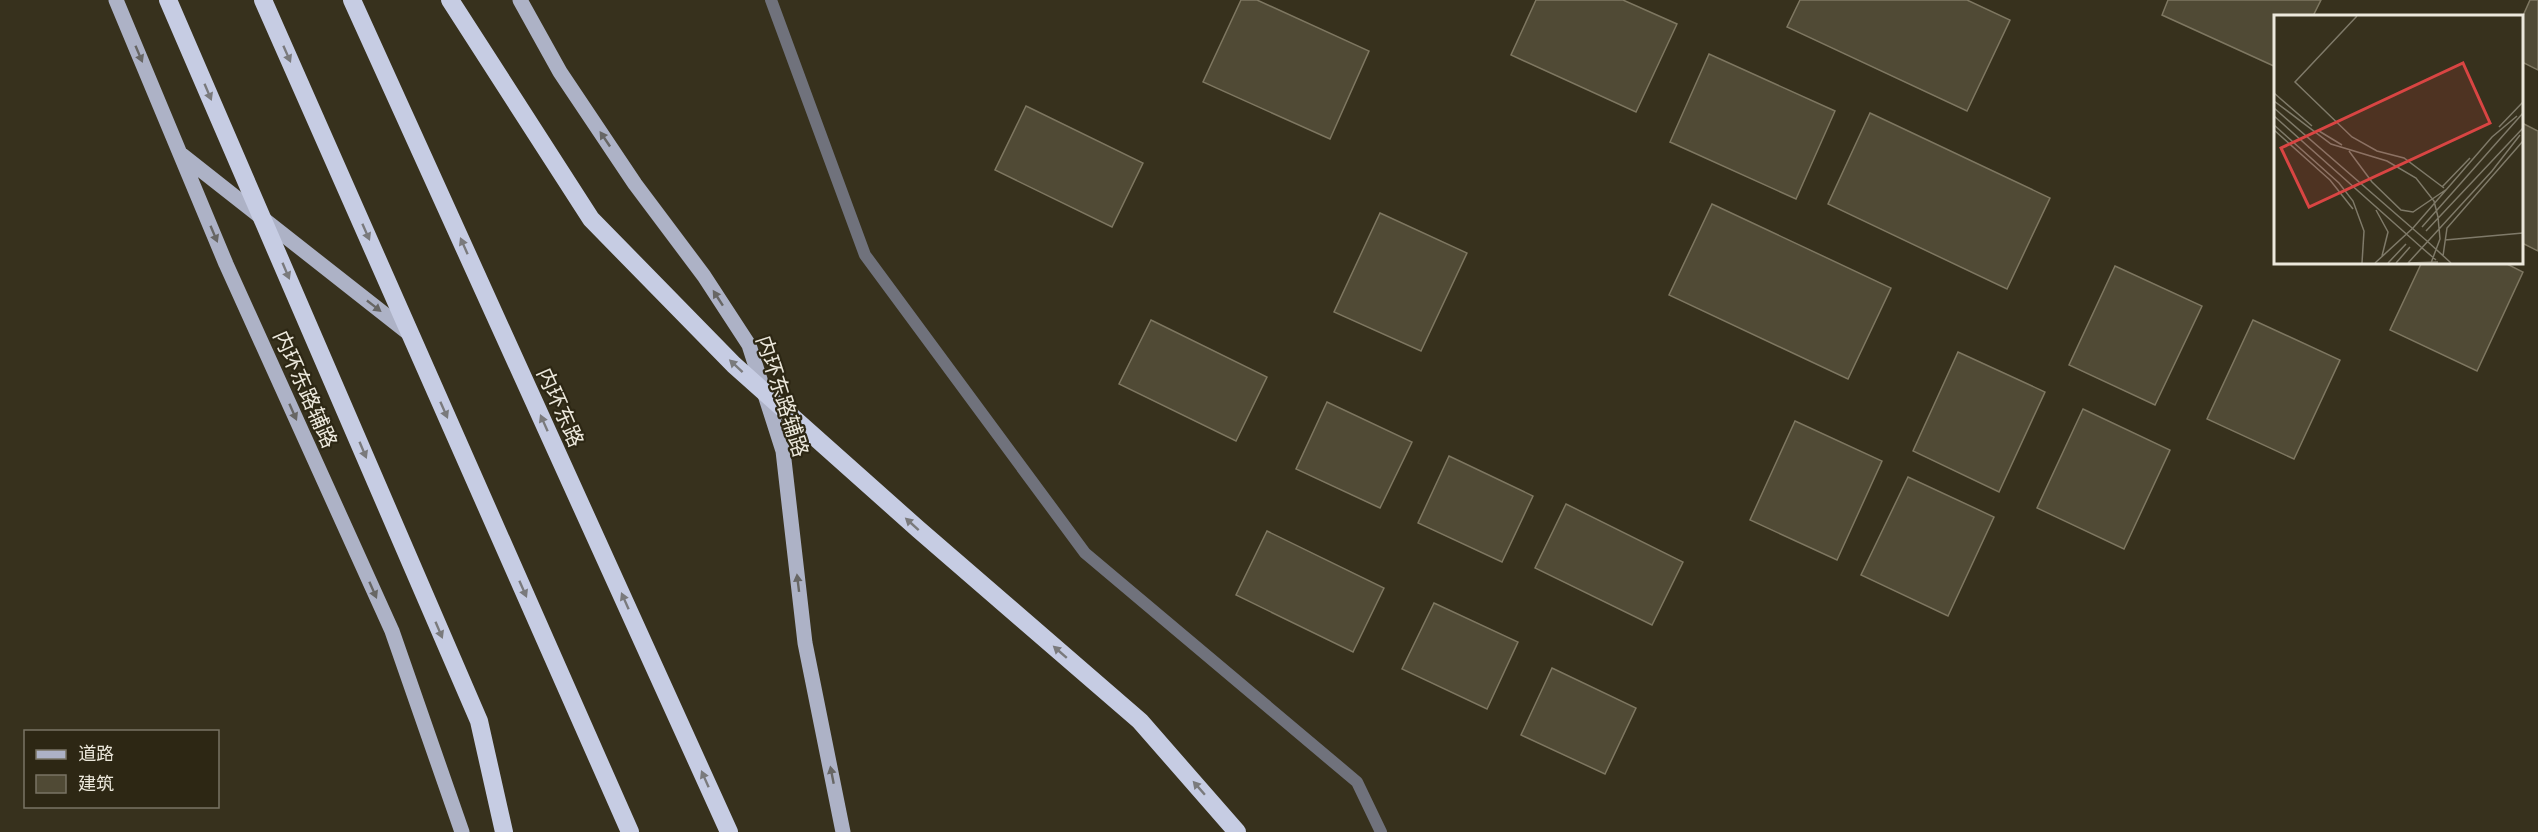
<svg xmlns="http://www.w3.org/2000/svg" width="2538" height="832" font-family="'Noto Sans','Noto Sans SC',sans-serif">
	<rect width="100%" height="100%" fill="#37311d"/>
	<path fill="#504a35" stroke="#7e7761" stroke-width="1.5" d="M 1241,0 L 1257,0 L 1369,51 L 1330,139 L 1203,82 Z
		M 1536,0 L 1623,0 L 1677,24 L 1636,112 L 1511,55 Z
		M 1800,0 L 1967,0 L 2010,20 L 1967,111 L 1787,27 Z
		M 2168,0 L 2321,0 L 2313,16 L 2276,16 L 2276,67 L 2162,15 Z
		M 2530,0 L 2538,0 L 2538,70 L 2522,62 L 2522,18 Z
		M 1709,54 L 1835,111 L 1796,199 L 1670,142 Z
		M 1026,106 L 1143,163 L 1112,227 L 995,170 Z
		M 1870,113 L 2050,198 L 2007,289 L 1828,204 Z
		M 2522,123 L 2538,131 L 2538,251 L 2522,243 Z
		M 1712,204 L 1891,288 L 1848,379 L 1669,295 Z
		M 1380,213 L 1467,253 L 1421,351 L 1334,312 Z
		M 2422,262 L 2503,262 L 2523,272 L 2477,371 L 2390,330 Z
		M 2115,266 L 2202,306 L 2155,405 L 2069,365 Z
		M 1151,320 L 1267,377 L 1236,441 L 1119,384 Z
		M 2253,320 L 2340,360 L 2294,459 L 2207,419 Z
		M 1958,352 L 2045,392 L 1999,492 L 1913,451 Z
		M 1327,402 L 1412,442 L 1380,508 L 1296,469 Z
		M 2083,409 L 2170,450 L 2124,549 L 2037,508 Z
		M 1795,421 L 1882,461 L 1837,560 L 1750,520 Z
		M 1449,456 L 1533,496 L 1502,562 L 1418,523 Z
		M 1908,477 L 1994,517 L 1948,616 L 1861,575 Z
		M 1566,504 L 1683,562 L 1652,625 L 1535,568 Z
		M 1267,531 L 1384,588 L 1353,652 L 1236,595 Z
		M 1434,603 L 1518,642 L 1487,709 L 1402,669 Z
		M 1552,668 L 1636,708 L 1605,774 L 1521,735 Z"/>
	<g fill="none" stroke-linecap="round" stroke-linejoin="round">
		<path stroke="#70727c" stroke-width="12" d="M 771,0 L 865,255 L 1085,553 L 1357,782 L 1381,832"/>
		<path stroke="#adb2c6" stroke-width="15" d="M 116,0 L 226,264 L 392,631 L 462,832
			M 520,0 L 560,72 L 635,184 L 704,276 L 749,345 L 783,451 L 805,643 L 843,832
			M 182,155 L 411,335"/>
		<path stroke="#c6cce3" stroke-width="18" d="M 168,0 L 479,721 L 504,832
			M 263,0 L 630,832
			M 352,0 L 729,832
			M 450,0 L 591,219 L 734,365 L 918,529 L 1140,721 L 1237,832"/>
	</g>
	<defs><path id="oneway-solid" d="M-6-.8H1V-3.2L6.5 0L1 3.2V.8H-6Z" transform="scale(1.5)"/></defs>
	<g fill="#676664">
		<use href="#oneway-solid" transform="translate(139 54) rotate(67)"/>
		<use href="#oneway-solid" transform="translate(605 139) rotate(-124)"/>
		<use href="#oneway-solid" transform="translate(214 234) rotate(67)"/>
		<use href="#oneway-solid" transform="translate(718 298) rotate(-123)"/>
		<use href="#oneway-solid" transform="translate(374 306) rotate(38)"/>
		<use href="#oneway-solid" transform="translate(293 412) rotate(66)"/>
		<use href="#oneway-solid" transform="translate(798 583) rotate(-97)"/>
		<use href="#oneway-solid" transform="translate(373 590) rotate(66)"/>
		<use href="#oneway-solid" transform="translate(832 775) rotate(-101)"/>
	</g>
	<g fill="#7a7a7c">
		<use href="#oneway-solid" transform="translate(287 54) rotate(66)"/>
		<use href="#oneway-solid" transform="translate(208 92) rotate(67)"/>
		<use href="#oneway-solid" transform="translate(366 232) rotate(66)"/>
		<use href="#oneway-solid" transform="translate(464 246) rotate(-114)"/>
		<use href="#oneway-solid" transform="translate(286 271) rotate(67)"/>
		<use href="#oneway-solid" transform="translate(736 366) rotate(-137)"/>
		<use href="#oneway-solid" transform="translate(444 410) rotate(66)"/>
		<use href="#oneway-solid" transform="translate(544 423) rotate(-114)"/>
		<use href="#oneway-solid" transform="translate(363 450) rotate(67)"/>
		<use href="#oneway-solid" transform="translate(912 524) rotate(-138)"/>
		<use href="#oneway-solid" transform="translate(523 589) rotate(66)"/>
		<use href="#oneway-solid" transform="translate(625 601) rotate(-114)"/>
		<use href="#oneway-solid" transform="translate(439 630) rotate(67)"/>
		<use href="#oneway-solid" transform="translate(1060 652) rotate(-139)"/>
		<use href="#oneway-solid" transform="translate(705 779) rotate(-114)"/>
		<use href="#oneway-solid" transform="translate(1199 788) rotate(-131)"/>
	</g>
	<g text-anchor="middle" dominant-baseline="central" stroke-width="4.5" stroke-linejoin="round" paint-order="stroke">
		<g font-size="21" fill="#ece8dc" stroke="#2d2714">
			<text transform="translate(306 389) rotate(66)">内环东路辅路</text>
			<text transform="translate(783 396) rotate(72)">内环东路辅路</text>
			<text transform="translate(561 407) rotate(66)">内环东路</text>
		</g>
	</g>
	<g transform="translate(2274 15)">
		<rect width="249" height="249" fill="#37311d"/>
		<path fill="none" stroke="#7f7a69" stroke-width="1.5" d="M 83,1 L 21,67 L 78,122 L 103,136 L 130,143 L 170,173M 0,78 L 38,111M 0,86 L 57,129 L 113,146 L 142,163 L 160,186 L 164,202 L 166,224 L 157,248M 0,93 L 153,226M 0,101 L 147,232M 0,110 L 65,168 L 79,186 L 90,216 L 88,248M 225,112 L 249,87M 0,115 L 56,165 L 79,194M 45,116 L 68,130M 75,136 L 98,167 L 127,195 L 139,197 L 173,174M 168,172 L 196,143M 102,195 L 114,217 L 108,241M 148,212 L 249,98M 152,216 L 249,113M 171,225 L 249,218M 153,226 L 177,248M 147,232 L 162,245M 169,241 L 173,213 L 249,126M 101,248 L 139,213 L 218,122 L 243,101M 114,248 L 132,229M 122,248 L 136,232M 134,248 L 218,156 L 246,120M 134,248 L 164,247"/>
		<path fill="#d94543" fill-opacity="0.15" stroke="#d94543" stroke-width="3" d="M 189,48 L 216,108 L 35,192 L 7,133 Z"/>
		<rect width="249" height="249" fill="none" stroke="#ece8dc" stroke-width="3"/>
	</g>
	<rect x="24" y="730" width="195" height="78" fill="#2d2714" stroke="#797464" stroke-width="1.5"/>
	<rect x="36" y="750" width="30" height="9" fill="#adb2c6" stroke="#797464" stroke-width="1.5"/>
	<text x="78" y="760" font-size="18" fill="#ece8dc">道路</text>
	<rect x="36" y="775" width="30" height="18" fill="#504a35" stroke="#797464" stroke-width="1.5"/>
	<text x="78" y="790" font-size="18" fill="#ece8dc">建筑</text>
</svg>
